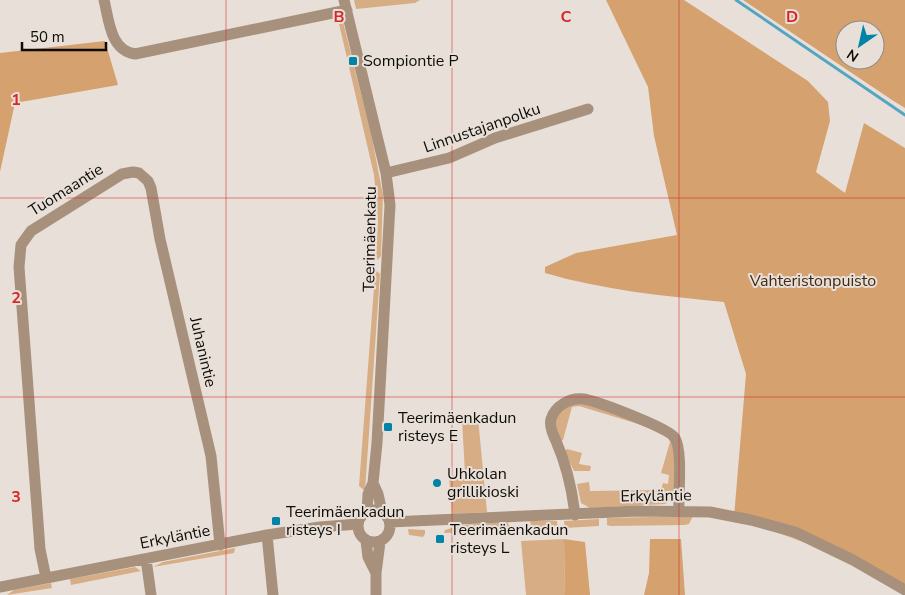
<svg xmlns="http://www.w3.org/2000/svg" width="905" height="595" font-family="'Nunito Sans',sans-serif">
	<rect width="100%" height="100%" fill="#e8e0d8"/>
	<path fill="#d7ad85" d="M 354,0 L 420,0 L 415,3 L 356,9 Z
		M 337,15 L 342,18 L 371,133 L 383,195 L 381,256 L 378,260 L 376,256 L 378,221 L 374,175 Z
		M 377,271 L 380,274 L 365,491 L 359,486 L 375,274 Z
		M 579,402 L 658,428 L 675,440 L 674,497 L 665,504 L 590,508 L 581,503 L 577,484 L 589,482 L 590,491 L 661,490 L 663,483 L 668,484 L 669,475 L 661,473 L 670,442 L 668,437 L 658,430 L 579,406 L 572,407 L 563,440 L 559,442 C 548,418 557,408 579,402 Z
		M 478,418 L 487,512 L 452,514 L 449,476 L 465,474 L 462,419 Z
		M 567,449 L 582,453 L 579,464 L 591,466 L 590,471 L 574,471 L 564,451 Z
		M 693,516 L 689,524 L 685,525 L 610,526 L 607,525 L 607,518 Z
		M 599,519 L 599,526 L 565,528 L 564,521 Z
		M 530,521 L 557,521 L 558,528 L 532,530 Z
		M 507,522 L 510,527 L 508,530 L 444,533 L 445,530 L 462,525 Z
		M 408,529 L 425,530 L 425,534 L 423,537 L 409,535 Z
		M 564,539 L 565,595 L 526,595 L 521,541 Z
		M 235,548 L 234,553 L 153,567 L 163,562 Z
		M 135,567 L 141,571 L 71,585 L 70,579 Z
		M 51,583 L 52,588 L 7,595 L 14,590 Z"/>
	<path fill="#d5a16f" fill-rule="evenodd" d="M 606,0 L 684,0 L 808,81 L 828,102 L 830,121 L 816,172 L 845,193 L 864,123 L 905,148 L 905,590 L 853,560 L 734,517 L 746,374 L 724,302 C 663,296 603,290 545,273 L 545,267 L 576,253 L 677,235 L 654,136 L 648,87 Z
		M 743,0 L 905,0 L 905,108 L 892,100 ZM 845,30 L 875,30 L 875,60 L 845,60 Z
		M 105,41 L 118,85 L 15,103 L 0,172 L 0,53 Z
		M 564,539 L 585,542 L 590,595 L 565,595 Z
		M 650,539 L 681,539 L 685,595 L 644,595 L 649,573 Z"/>
	<g fill="none" stroke-linecap="round" stroke-linejoin="round">
		<path stroke="#54a4c3" stroke-width="3" d="M 736,0 L 905,115"/>
		<path stroke="#a8917c" stroke-width="11" d="M 104,0 C 109,20 110,50 135,54 L 347,10
			M 344,0 L 386,173 L 390,205 L 377,443 L 373,483 L 368,494 L 367,512
			M 386,173 L 449,158 L 495,138 L 588,109
			M 373,483 L 378,494 L 382,512
			M358 526a16 16 0 1 1 32 0a16 16 0 1 1-32 0Z
			M 575,515 C 572,488 567,466 556,441 C 553,435 549,426 551,419 C 555,406 570,397 584,399 C 599,402 669,428 675,438 C 683,452 678,494 679,511
			M 390,522 L 638,511 L 710,512 L 751,520 L 795,532 L 853,560 L 905,590
			M 267,535 L 273,595
			M 366,541 L 368,557 L 376,573
			M 146,559 L 151,595
			M 46,578 L 40,549 L 19,267 L 21,245 L 31,231 L 122,174 L 133,172 L 139,173 L 148,181 L 151,188 L 160,239 L 211,456 L 220,545
			M 0,587 L 267,535 L 320,527 L 358,524
			M 376,595 L 376,573 L 380,542"/>
	</g>
	<path fill="none" stroke="#d62828" stroke-width="1" stroke-opacity="0.55" d="M 226,0 L 226,595M 452,0 L 452,595M 679,0 L 679,595M 0,198 L 905,198M 0,397 L 905,397"/>
	<g fill="#0083a6" stroke="#e8e0d8" stroke-width="2">
		<rect x="348" y="56" width="10" height="10" rx="2.5"/>
		<rect x="383" y="422" width="10" height="10" rx="2.5"/>
		<circle cx="437" cy="483" r="5"/>
		<rect x="271" y="516" width="10" height="10" rx="2.5"/>
		<rect x="435" y="534" width="10" height="10" rx="2.5"/>
	</g>
	<g text-anchor="middle" dominant-baseline="central" stroke-width="4" stroke-linejoin="round" paint-order="stroke">
		<g font-size="16" fill="#0e0c09" stroke="#e8e0d8" text-anchor="start">
			<text x="363" y="61">Sompiontie P</text>
			<text x="398" y="418">Teerimäenkadun<tspan x="398" dy="18">risteys E</tspan></text>
			<text x="447" y="474">Uhkolan<tspan x="447" dy="18">grillikioski</tspan></text>
			<text x="286" y="512">Teerimäenkadun<tspan x="286" dy="18">risteys I</tspan></text>
			<text x="450" y="530">Teerimäenkadun<tspan x="450" dy="18">risteys L</tspan></text>
		</g>
		<g font-size="16" fill="#0e0c09" stroke="#e8e0d8">
			<text transform="translate(482 128) rotate(-19)">Linnustajanpolku</text>
			<text transform="translate(66 190) rotate(-32)">Tuomaantie</text>
			<text transform="translate(370 239) rotate(-89)">Teerimäenkatu</text>
			<text transform="translate(203 352) rotate(77)">Juhanintie</text>
			<text transform="translate(656 496) rotate(-1)">Erkyläntie</text>
			<text transform="translate(175 537) rotate(-11)">Erkyläntie</text>
		</g>
		<g font-size="16" fill="#402a13" stroke="#e8e0d8">
			<text x="813" y="281">Vahteristonpuisto</text>
		</g>
	</g>
	<g font-size="16" text-anchor="middle" font-weight="bold" fill="#d62828" stroke="#e8e0d8" stroke-width="4" stroke-linejoin="round" paint-order="stroke">
		<text x="339" y="22">B</text>
		<text x="566" y="22">C</text>
		<text x="792" y="22">D</text>
		<text x="16" y="105">1</text>
		<text x="16" y="303">2</text>
		<text x="16" y="502">3</text>
	</g>
	<g transform="translate(860 45) rotate(214)"><circle r="24" fill="#e8e0d8" stroke="#918b85"/>
	<path d="M0-4L9 19L0 12L-9 19Z" fill="#0083a6"/>
	<text y="-8" font-size="14" font-weight="bold" text-anchor="middle" fill="#0e0c09">N</text>
	</g>
	<path d="M22 42v8h84v-8" fill="none" stroke="#0e0c09" stroke-width="2.5"/>
	<text x="30" y="42" font-size="15" fill="#0e0c09" stroke="#e8e0d8" stroke-width="4" paint-order="stroke">50 m</text>
</svg>
